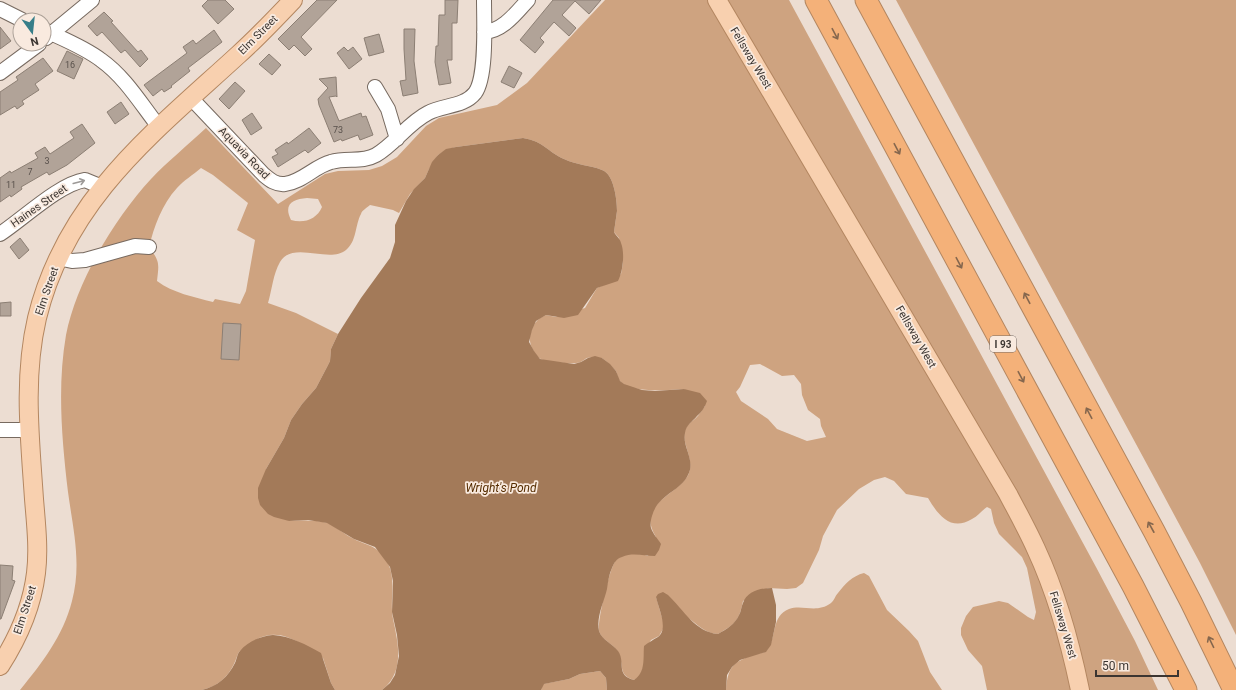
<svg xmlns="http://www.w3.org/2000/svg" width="1236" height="690" font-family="Roboto,sans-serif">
	<rect width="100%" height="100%" fill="#ecddd2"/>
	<path fill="#cea380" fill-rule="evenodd" d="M 605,0 L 789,0 L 1096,567 L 1135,641 L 1158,690 L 987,690 L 982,666 L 968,650 L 961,635 L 961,628 L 966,616 L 973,607 L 999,601 L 1008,603 L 1028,617 L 1034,620 L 1036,612 L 1027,568 L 1022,557 L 999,534 L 994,523 L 991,509 L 987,507 C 981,511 978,516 972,519 C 951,532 938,515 928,498 L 906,494 L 894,481 L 885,477 L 874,480 L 859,489 L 837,510 L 823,536 L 819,550 L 803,583 L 796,588 L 787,589 L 768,588 L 743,601 C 739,621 735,624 718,634 C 706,633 700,627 691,620 C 680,611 667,604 656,597 L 663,621 L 663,629 L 659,636 L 651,640 L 644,652 L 645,661 L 642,671 L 639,677 L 634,680 C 618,675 624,666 619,654 C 615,644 602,641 599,631 C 597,622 610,566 616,560 C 624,552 638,553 648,556 L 656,537 C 636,504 674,497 687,477 C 698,460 677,440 687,426 C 689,423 693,421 696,418 C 699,415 702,410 705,406 L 684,389 C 669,390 629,394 619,380 C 618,378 617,374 616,371 C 612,366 607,362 602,358 C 598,358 591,357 587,358 C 583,360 581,363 576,363 C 569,364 544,362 539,358 C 533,352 529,344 530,336 C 532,326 536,319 546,315 L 556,317 L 585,308 L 597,288 L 604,285 L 621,274 L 623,263 L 622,255 L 619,238 L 614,232 C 615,225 616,218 617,211 C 617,200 614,174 602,170 C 590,165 576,165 564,159 C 548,152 543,141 523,138 L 456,147 L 446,150 L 438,155 L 429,169 L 425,178 L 410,194 L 399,213 L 393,210 L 370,205 C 367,208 362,210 361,214 C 355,225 357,241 346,250 C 329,264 293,240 280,262 C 273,274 272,290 268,303 L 296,313 L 338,334 L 331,349 L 330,361 L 327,367 L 316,388 L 302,404 L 291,420 L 284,438 L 266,469 L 289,521 C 298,520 319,520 328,523 C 337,527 345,535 354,539 C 370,547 375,544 386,560 C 396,575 391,594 392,610 C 392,618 395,626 396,634 C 400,655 400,676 382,690 L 335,690 L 331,683 L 323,658 C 301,644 278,623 251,643 C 248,646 242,649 239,652 C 237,655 236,660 234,664 C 227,678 218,686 202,690 L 20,690 C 42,663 63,636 72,601 C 82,564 73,529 68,492 C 62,441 57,387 66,335 C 76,283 114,219 151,179 C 168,161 188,145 206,128 L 278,204 L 325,174 L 338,171 L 369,170 L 382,166 L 397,157 L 426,126 L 439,118 L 497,105 L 527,83 ZM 201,168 L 213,175 L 248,203 L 237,230 L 255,240 L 246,291 L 240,304 L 215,299 L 213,302 C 194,297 173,293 157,281 C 159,263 160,262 149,247 C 154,227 162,204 177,188 C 184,180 193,175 201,168 ZM 307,198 L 318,199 L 322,207 C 317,219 304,224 291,220 C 283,204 293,199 307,198 ZM 760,364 L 782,376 L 794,375 L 801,384 L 802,395 L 808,410 L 820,419 L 821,426 L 826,437 L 807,441 L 777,429 L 768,419 L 741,401 L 736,392 L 740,387 L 750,365 Z
		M 896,0 L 1236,0 L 1236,635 L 1200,563 L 1156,481 Z
		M 864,573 L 869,576 L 887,610 L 909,631 L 918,641 L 930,672 L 942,690 L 726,690 C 728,666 733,662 756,654 C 760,653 765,653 767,650 C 777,637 771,616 789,609 C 803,604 816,614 831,603 C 834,601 835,596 838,593 C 845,584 852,576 864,573 Z
		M 600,671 L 606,678 L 607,690 L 541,690 L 543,684 L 569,679 L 580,674 Z"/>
	<path fill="#a37a59" d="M 523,138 C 543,141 548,152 564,159 C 576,165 590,165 602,170 C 614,174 617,200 617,211 C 616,218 615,225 614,232 C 616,236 620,238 621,243 C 625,253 623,271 618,281 L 597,288 L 578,315 L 564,318 L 546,315 L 536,321 L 532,330 L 529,342 L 534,351 L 540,359 L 574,364 L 581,362 L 588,358 L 595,356 L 602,358 L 610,364 L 616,371 L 620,381 L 624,384 L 642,390 L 655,391 L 684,389 L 700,393 L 707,401 C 705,407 702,412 697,416 C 692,422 686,425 685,433 C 682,447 696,460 688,475 C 680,492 658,494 652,516 C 651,519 650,525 651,528 C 653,534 658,539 661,544 L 659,550 L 655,556 C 643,556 633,552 622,557 C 616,559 614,563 612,568 C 609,574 608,582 607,589 C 604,602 596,617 599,631 C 602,640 613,644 618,651 C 626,662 615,675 634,680 C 646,672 643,658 644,646 C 649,642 653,640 658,637 C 669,629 658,607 656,597 L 658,594 L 663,592 L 668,595 C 684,610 695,632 718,634 C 727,629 735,624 739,615 C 741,612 741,607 743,603 C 747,591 761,588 772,588 L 776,605 L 776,622 L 771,645 L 766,652 L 740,660 L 732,667 L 727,675 L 726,690 L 607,690 L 606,678 L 600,671 L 580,674 L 569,679 L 544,684 L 541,690 L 382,690 L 390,683 L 395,675 L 399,656 L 397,635 L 392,612 L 393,581 L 390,567 L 375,547 L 354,539 L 327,523 L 308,520 L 289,521 L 274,517 L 268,514 L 260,505 L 258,498 L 258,488 L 266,469 L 284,438 L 291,420 L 302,404 L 316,388 L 327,367 L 330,361 L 331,349 L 338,334 L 361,298 L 390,258 L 395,242 L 395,225 L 406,201 L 414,189 L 425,178 L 432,162 L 438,155 L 446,149 L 456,147 Z
		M 273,635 C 290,636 307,645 321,653 L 331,683 L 335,690 L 202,690 C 218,686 228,677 235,663 C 237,659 237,654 240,651 C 248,641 261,636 273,635 Z"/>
	<path fill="#b1a398" stroke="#8c7f74" d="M 208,0 L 225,0 L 234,9 L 218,24 L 202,6 Z
		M 317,0 L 337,0 L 301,37 L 312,49 L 305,56 L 294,45 L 289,50 L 278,39 Z
		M 445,0 L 458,0 L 457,23 L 452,23 L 452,60 L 447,60 L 451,83 L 439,85 L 435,62 L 436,46 L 438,46 L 439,15 L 445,15 Z
		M 553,0 L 601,0 L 589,14 L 575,1 L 562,15 L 576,28 L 569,36 L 554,22 L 540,38 L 544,42 L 535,53 L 520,40 Z
		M 104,12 L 113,21 L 111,22 L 138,52 L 141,50 L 148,59 L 140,67 L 125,50 L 121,53 L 102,32 L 97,36 L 88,26 Z
		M 0,27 L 11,41 L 0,49 Z
		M 404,29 L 415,29 L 414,61 L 418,93 L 403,96 L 400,81 L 406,80 L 404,49 Z
		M 214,30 L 222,42 L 188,68 L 190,71 L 171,86 L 172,87 L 164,92 L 162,89 L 153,96 L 144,85 L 187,53 L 183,47 L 193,40 L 196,44 Z
		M 379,34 L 384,52 L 369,56 L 364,38 Z
		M 344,47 L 348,51 L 353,47 L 362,59 L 349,69 L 337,53 Z
		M 67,51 L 83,59 L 74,79 L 57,71 Z
		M 269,54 L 281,65 L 272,75 L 259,64 Z
		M 43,58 L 53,71 L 35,84 L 39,90 L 22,101 L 24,104 L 17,109 L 15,106 L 0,115 L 0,92 L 18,80 L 16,77 Z
		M 509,66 L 522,73 L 514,88 L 501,82 Z
		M 336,77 L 337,97 L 336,96 L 329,97 L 339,121 L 361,113 L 362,117 L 366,116 L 373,135 L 360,140 L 358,135 L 342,141 L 341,139 L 334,142 L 319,105 L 318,99 L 328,88 L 319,79 Z
		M 235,82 L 245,91 L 229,109 L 219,99 Z
		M 121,102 L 129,114 L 115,124 L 107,112 Z
		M 252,113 L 262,128 L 251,135 L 242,120 Z
		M 82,124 L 95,143 L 67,165 L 49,175 L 47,172 L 21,187 L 22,189 L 11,197 L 10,195 L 0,202 L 0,178 L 10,171 L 11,173 L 38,158 L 35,153 L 45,147 L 50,154 L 74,138 L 70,132 Z
		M 309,128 L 321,143 L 308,153 L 305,150 L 278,167 L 272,157 L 278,154 L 275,150 L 287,142 L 288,144 Z
		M 20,238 L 29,250 L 19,259 L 10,247 Z
		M 11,302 L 11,316 L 0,316 L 0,303 Z
		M 223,323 L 241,324 L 239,360 L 221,359 Z
		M 0,565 L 13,566 L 12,580 L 15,581 L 1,619 L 0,619 Z"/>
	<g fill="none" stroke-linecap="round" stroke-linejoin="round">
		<defs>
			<path id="minor" d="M 0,9 L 22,20
				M 44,30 C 63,39 84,47 101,60 C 125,77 141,104 159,127
				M 484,32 C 503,31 516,13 528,0
				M 46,38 L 92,0
				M 0,73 L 39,44
				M 375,87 L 388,109 L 397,139
				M 191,98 L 264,175 C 270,180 276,185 285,184 C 302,182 315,166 331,162 C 346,157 362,163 376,155 C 395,144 408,123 428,113 C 442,105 464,107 475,93 C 487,77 484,21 484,0
				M 0,234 C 23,219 59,184 85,180 L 102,187
				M 58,258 L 72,261 L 85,260 L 135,246 L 149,247
				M 0,430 L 30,430"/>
			<path id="major" d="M 717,0 L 1008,494 C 1018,513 1028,531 1036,549 C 1057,594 1070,642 1080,690
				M 0,666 C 18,638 32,606 36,573 C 39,549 36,524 34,499 C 30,439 23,378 37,318 C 66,199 153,133 238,55 C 257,38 275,19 293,0"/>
			<path id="highway" d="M 816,0 L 1133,586 L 1186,690
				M 866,0 L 1154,531 L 1191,602 L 1234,690"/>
		</defs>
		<use href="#minor" stroke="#776a60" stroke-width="16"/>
		<use href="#major" stroke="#b38660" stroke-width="20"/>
		<use href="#highway" stroke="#b38660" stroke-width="23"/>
		<use href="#minor" stroke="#fff" stroke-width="14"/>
		<use href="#major" stroke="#f8d0af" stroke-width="18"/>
		<use href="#highway" stroke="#f4b179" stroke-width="21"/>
	</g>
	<defs><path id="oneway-shaft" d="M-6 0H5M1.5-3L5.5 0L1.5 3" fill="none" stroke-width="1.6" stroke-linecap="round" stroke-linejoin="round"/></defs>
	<g stroke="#85674e">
		<use href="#oneway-shaft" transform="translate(835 34) rotate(62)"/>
		<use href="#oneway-shaft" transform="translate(897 149) rotate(62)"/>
		<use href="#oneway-shaft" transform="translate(959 263) rotate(62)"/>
		<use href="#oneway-shaft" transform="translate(1027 298) rotate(-118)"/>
		<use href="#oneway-shaft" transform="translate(1021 377) rotate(62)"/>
		<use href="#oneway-shaft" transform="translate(1089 413) rotate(-118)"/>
		<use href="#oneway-shaft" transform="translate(1151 527) rotate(-119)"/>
		<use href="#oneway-shaft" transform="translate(1211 642) rotate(-116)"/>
	</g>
	<use stroke="#9d9a98" href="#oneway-shaft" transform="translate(79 182) rotate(-15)"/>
	<g text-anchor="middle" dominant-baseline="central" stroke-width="3.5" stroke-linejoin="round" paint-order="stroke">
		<g font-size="9" fill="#58504b">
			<text x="70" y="65">16</text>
			<text x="338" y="130">73</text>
			<text x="47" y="161">3</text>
			<text x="30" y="172">7</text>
			<text x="11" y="185">11</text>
		</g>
		<rect fill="#f9eadf" stroke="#746b65" stroke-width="1" x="990" y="336" width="26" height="16" rx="3"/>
		<g font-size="10" font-weight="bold" fill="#3b3531">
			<text x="1003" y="344">I 93</text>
		</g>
		<g font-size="11" fill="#3b3531" stroke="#f9eadf">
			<text transform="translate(258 35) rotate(-45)">Elm Street</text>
			<text transform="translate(751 58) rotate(59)">Fellsway West</text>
			<text transform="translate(244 153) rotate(46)">Aquavia Road</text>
			<text transform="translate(39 206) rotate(-35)">Haines Street</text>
			<text transform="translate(47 291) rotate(-71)">Elm Street</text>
			<text transform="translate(916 337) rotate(60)">Fellsway West</text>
			<text transform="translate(25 610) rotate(-72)">Elm Street</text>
			<text transform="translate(1063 625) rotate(73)">Fellsway West</text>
		</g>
		<g font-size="12" font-style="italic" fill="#562d01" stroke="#f9eadf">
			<text x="501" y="488">Wright's Pond</text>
		</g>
	</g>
	<g transform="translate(32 32) rotate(165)"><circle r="19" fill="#f9eadf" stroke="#ada299"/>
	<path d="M0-3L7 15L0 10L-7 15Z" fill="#377e89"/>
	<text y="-6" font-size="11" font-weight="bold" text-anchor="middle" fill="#3b3531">N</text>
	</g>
	<path d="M1096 670v6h82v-6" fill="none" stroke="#3b3531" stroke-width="2"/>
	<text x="1102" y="670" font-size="12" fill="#3b3531" stroke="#f9eadf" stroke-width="3" paint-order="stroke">50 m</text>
</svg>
